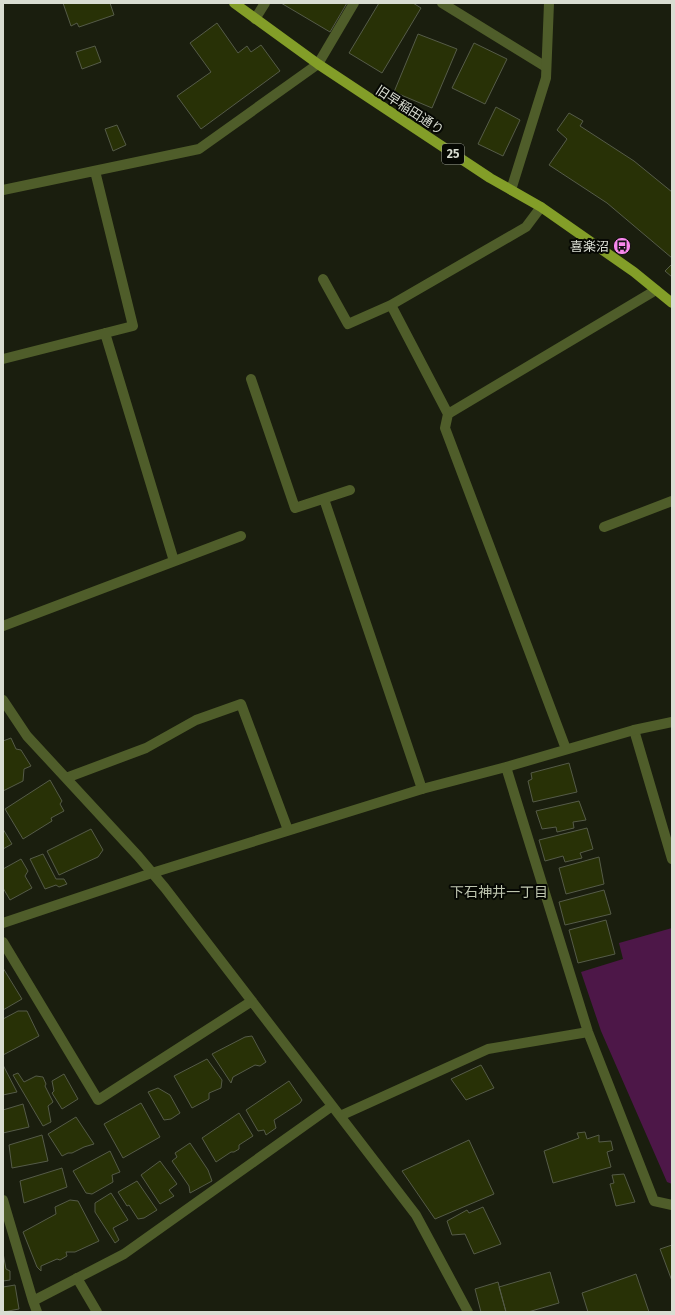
<svg xmlns="http://www.w3.org/2000/svg" width="675" height="1315" font-family="'Fira Sans','Noto Sans JP',sans-serif">
	<rect width="100%" height="100%" fill="#1a1e0e"/>
	<path fill="#4d1748" d="M 672,928 L 672,1184 L 667,1182 L 601,1031 L 581,972 L 623,959 L 619,943 Z"/>
	<path fill="#283106" stroke="#555b48" d="M 63,3 L 110,3 L 114,15 L 79,27 L 77,23 L 71,26 Z
		M 281,3 L 347,3 L 330,32 Z
		M 379,3 L 413,3 L 421,8 L 382,73 L 349,53 Z
		M 217,23 L 238,53 L 247,46 L 251,52 L 261,45 L 280,71 L 201,129 L 177,96 L 211,72 L 190,43 Z
		M 418,34 L 457,49 L 432,108 L 394,92 Z
		M 474,43 L 507,59 L 485,104 L 452,88 Z
		M 95,46 L 101,62 L 82,69 L 76,52 Z
		M 496,107 L 520,120 L 503,156 L 478,144 Z
		M 569,113 L 583,121 L 580,126 L 634,161 L 672,192 L 672,258 L 607,203 L 549,165 L 567,139 L 557,130 Z
		M 117,125 L 126,145 L 113,151 L 105,129 Z
		M 672,264 L 672,277 L 665,271 Z
		M 11,738 L 16,749 L 21,750 L 31,766 L 24,769 L 23,781 L 3,791 L 3,741 Z
		M 569,763 L 577,792 L 533,802 L 528,781 L 532,779 L 531,773 Z
		M 50,780 L 62,801 L 60,804 L 64,811 L 51,818 L 52,821 L 23,839 L 5,809 Z
		M 579,801 L 586,820 L 573,822 L 574,828 L 557,832 L 556,827 L 542,829 L 536,811 Z
		M 587,828 L 593,849 L 580,853 L 582,858 L 565,862 L 563,856 L 545,861 L 539,840 Z
		M 3,829 L 12,844 L 3,849 Z
		M 91,829 L 103,850 L 98,857 L 59,875 L 47,851 Z
		M 43,854 L 56,879 L 64,879 L 67,884 L 59,887 L 56,885 L 45,889 L 30,859 Z
		M 599,857 L 604,884 L 566,894 L 559,868 Z
		M 21,859 L 28,871 L 25,876 L 32,888 L 10,900 L 3,888 L 3,869 Z
		M 604,890 L 611,914 L 565,925 L 559,902 Z
		M 606,920 L 615,954 L 578,963 L 569,930 Z
		M 3,968 L 22,999 L 3,1010 Z
		M 18,1011 L 27,1011 L 39,1036 L 3,1055 L 3,1019 Z
		M 252,1036 L 266,1062 L 260,1066 L 255,1065 L 233,1077 L 231,1083 L 212,1054 L 245,1037 Z
		M 207,1059 L 222,1080 L 221,1088 L 209,1093 L 209,1099 L 192,1108 L 174,1076 Z
		M 3,1065 L 17,1092 L 3,1095 Z
		M 481,1065 L 494,1088 L 466,1100 L 451,1079 Z
		M 18,1073 L 24,1082 L 36,1076 L 43,1077 L 46,1084 L 45,1086 L 53,1102 L 48,1106 L 51,1122 L 43,1126 L 13,1075 Z
		M 64,1074 L 78,1099 L 62,1109 L 52,1093 L 54,1091 L 52,1081 Z
		M 289,1081 L 302,1100 L 300,1103 L 274,1120 L 276,1128 L 266,1135 L 264,1130 L 258,1131 L 246,1110 Z
		M 158,1088 L 170,1095 L 180,1113 L 171,1119 L 164,1120 L 148,1092 Z
		M 141,1103 L 160,1137 L 123,1158 L 104,1124 Z
		M 23,1104 L 29,1127 L 3,1133 L 3,1110 Z
		M 239,1113 L 253,1136 L 239,1145 L 239,1149 L 234,1152 L 231,1152 L 216,1162 L 202,1138 Z
		M 76,1117 L 94,1144 L 84,1147 L 72,1153 L 68,1153 L 62,1156 L 48,1134 Z
		M 585,1132 L 587,1139 L 599,1135 L 599,1142 L 611,1141 L 613,1150 L 607,1152 L 611,1167 L 553,1183 L 544,1151 L 579,1138 L 577,1133 Z
		M 42,1135 L 48,1161 L 12,1168 L 9,1145 Z
		M 469,1140 L 494,1194 L 435,1219 L 402,1171 Z
		M 190,1143 L 208,1170 L 212,1181 L 190,1193 L 189,1186 L 172,1161 L 177,1157 L 175,1153 Z
		M 110,1151 L 120,1172 L 112,1175 L 113,1182 L 92,1194 L 86,1193 L 73,1171 Z
		M 160,1161 L 177,1184 L 169,1190 L 174,1196 L 160,1204 L 141,1175 Z
		M 62,1168 L 67,1187 L 24,1203 L 20,1181 Z
		M 624,1174 L 635,1202 L 616,1206 L 610,1184 L 614,1183 L 612,1175 Z
		M 137,1181 L 157,1210 L 144,1218 L 138,1219 L 129,1205 L 127,1206 L 118,1192 Z
		M 111,1193 L 128,1220 L 113,1228 L 119,1240 L 115,1243 L 95,1212 L 95,1203 Z
		M 70,1200 L 78,1201 L 99,1241 L 75,1252 L 66,1252 L 67,1256 L 60,1260 L 57,1259 L 41,1266 L 41,1271 L 37,1267 L 23,1232 L 56,1214 L 55,1207 Z
		M 483,1207 L 501,1244 L 474,1254 L 465,1234 L 452,1235 L 447,1221 L 467,1210 L 469,1213 Z
		M 672,1245 L 672,1281 L 660,1249 Z
		M 3,1253 L 6,1269 L 10,1271 L 10,1280 L 3,1281 Z
		M 550,1272 L 559,1303 L 528,1312 L 506,1312 L 499,1287 Z
		M 636,1274 L 649,1312 L 588,1312 L 582,1293 Z
		M 498,1282 L 506,1312 L 481,1312 L 475,1289 Z
		M 15,1285 L 19,1309 L 3,1312 L 3,1287 Z"/>
	<g fill="none" stroke-linecap="round" stroke-linejoin="round">
		<path stroke="#4f5d2a" stroke-width="10" d="M 442,3 L 546,67
			M 318,64 L 354,3
			M 251,379 L 295,508 L 350,490
			M 324,499 L 422,789
			M 604,527 L 672,501
			M 634,730 L 672,859
			M 77,1278 L 97,1312"/>
		<path stroke="#4f5d2a" stroke-width="10" d="M 255,19 L 265,3
			M 3,190 L 199,149 L 318,64
			M 511,190 L 546,78 L 549,3
			M 323,279 L 348,324 L 391,305 L 526,227 L 541,207
			M 391,305 L 448,414
			M 105,333 L 174,561
			M 3,359 L 133,326 L 95,171
			M 3,626 L 241,536
			M 3,700 L 27,736 L 138,856 L 165,888 L 416,1215 L 468,1312
			M 566,749 L 445,428 L 448,414 L 656,290
			M 506,767 L 588,1032 L 654,1201 L 672,1205
			M 66,778 L 146,748 L 196,720 L 241,704 L 288,830
			M 3,923 L 152,873 L 422,789 L 506,767 L 634,730 L 672,722
			M 3,942 L 98,1100 L 252,1001
			M 340,1116 L 488,1049 L 588,1032
			M 3,1200 L 33,1301
			M 37,1312 L 33,1301 L 124,1254 L 332,1106"/>
		<path stroke="#839e28" stroke-width="10" d="M 234,3 L 318,64 L 490,178 L 541,207 L 634,272 L 672,303"/>
	</g>
	<defs>
		<symbol id="bus-disc" viewBox="-11 -11 22 22"><circle r="9.5" fill="#f788eb" stroke="#060803"/><path d="M-5-6H5V4H4V6H2V4H-2V6H-4V4H-5ZM-3.5-4V0h7V-4ZM-3.5 1.2v1.5H-2V1.2ZM2 1.2v1.5H3.5V1.2Z" fill="#111"/></symbol>
	</defs>
	<g fill-rule="evenodd">
		<use href="#bus-disc" x="612" y="236" width="20" height="20"/>
	</g>
	<g text-anchor="middle" dominant-baseline="central" stroke-width="4" stroke-linejoin="round" paint-order="stroke">
		<rect fill="#060803" stroke="#9a9d94" stroke-width="1" x="442" y="144" width="22" height="20" rx="3"/>
		<g font-size="12" font-weight="bold" fill="#d9ddd2">
			<text x="453" y="154">25</text>
		</g>
		<g font-size="13" fill="#d9ddd2" stroke="#060803">
			<text transform="translate(410 110) rotate(33)">旧早稲田通り</text>
		</g>
		<g font-size="13" fill="#d9ddd2" stroke="#060803" text-anchor="end">
			<text x="609" y="246">喜楽沼</text>
		</g>
		<g font-size="14" fill="#bfc6b0" stroke="#060803">
			<text x="499" y="892">下石神井一丁目</text>
		</g>
	</g>
	<rect width="675" height="1315" fill="none" stroke="#d9ddd2" stroke-width="8"/>
</svg>
